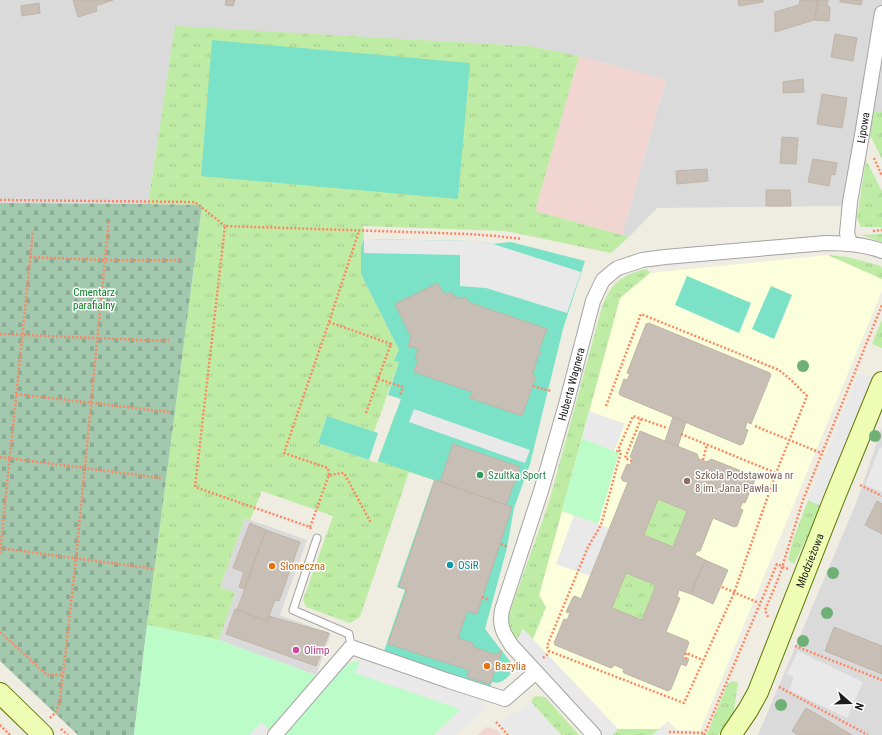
<svg xmlns="http://www.w3.org/2000/svg" width="882" height="735" font-family="'Roboto Condensed',sans-serif">
	<defs>
		<pattern id="grass-tufts" width="24" height="20" patternUnits="userSpaceOnUse"><rect width="24" height="20" fill="#bfeca5"/><path d="M3 7l-1-3M5 7V3M7 7l1-3M15 17l-1-3M17 17v-4M19 17l1-3" fill="none" stroke="#a4ca8e"/></pattern>
		<pattern id="cemetery-stones" width="16" height="16" patternUnits="userSpaceOnUse"><rect width="16" height="16" fill="#a2c9ad"/><path d="M2 7V4a2 2 0 0 1 4 0v3zM10 15v-3a2 2 0 0 1 4 0v3z" fill="#8bac94"/></pattern>
	</defs>
	<rect width="100%" height="100%" fill="#efece2"/>
	<path fill="#dbdada" d="M 0,0 L 882,0 L 882,111 L 859,110 L 843,206 L 657,208 L 629,237 L 622,235 L 666,80 L 579,56 L 529,46 L 175,27 L 148,204 L 0,203 Z
		M 882,427 L 882,735 L 758,735 L 857,501 Z
		M 245,518 L 307,540 L 280,615 L 331,634 L 316,675 L 219,640 L 235,593 L 220,587 Z"/>
	<path fill="#f1d5d0" d="M 579,56 L 666,80 L 622,235 L 535,211 Z
		M 486,727 L 497,730 L 501,735 L 478,735 Z"/>
	<path fill="#fbffdb" d="M 828,255 L 882,279 L 882,291 L 700,731 L 678,730 L 668,721 L 659,729 L 618,729 L 533,639 L 546,607 L 539,596 L 620,298 L 650,273 Z"/>
	<path fill="url(#grass-tufts)" d="M 175,26 L 529,46 L 579,56 L 535,211 L 622,235 L 629,237 L 611,253 L 505,231 L 363,226 L 364,239 L 361,247 L 361,274 L 399,350 L 399,362 L 374,432 L 327,416 L 318,443 L 377,463 L 395,414 L 440,482 L 409,472 L 360,617 L 350,623 L 306,607 L 303,600 L 333,516 L 262,491 L 250,520 L 245,518 L 220,587 L 235,593 L 219,640 L 147,625 L 202,205 L 148,204 Z
		M 873,111 L 882,111 L 882,159 L 870,135 Z
		M 866,160 L 882,191 L 882,227 L 861,227 L 857,218 Z
		M 882,234 L 882,242 L 861,235 Z
		M 828,255 L 847,257 L 881,266 L 882,269 L 882,279 Z
		M 647,269 L 650,273 L 620,298 L 539,595 L 546,607 L 533,639 L 523,629 L 517,640 C 510,633 507,624 509,614 L 549,502 L 602,307 C 604,302 606,297 609,292 C 616,279 633,271 647,269 Z
		M 882,319 L 882,348 L 872,344 Z
		M 658,499 L 687,511 L 673,547 L 644,535 Z
		M 808,500 L 822,506 L 794,564 L 788,560 L 793,540 Z
		M 626,573 L 656,585 L 642,620 L 612,608 Z
		M 732,681 L 738,682 L 734,710 L 732,717 L 718,735 L 691,735 L 707,734 L 727,685 Z
		M 536,696 L 545,697 L 579,735 L 561,735 L 531,702 L 533,698 Z
		M 618,729 L 659,729 L 652,735 L 612,735 Z"/>
	<path fill="url(#cemetery-stones)" d="M 0,203 L 148,204 L 202,205 L 147,625 L 134,735 L 78,735 L 0,661 Z"/>
	<path fill="#bcfcc9" d="M 582,438 L 619,453 L 598,524 L 562,511 Z
		M 147,625 L 219,640 L 329,680 L 346,664 L 360,660 L 356,673 L 461,709 L 434,735 L 269,735 L 261,723 L 250,735 L 134,735 Z"/>
	<path fill="#7ce2c7" d="M 212,40 L 470,63 L 458,199 L 201,176 Z
		M 364,239 L 475,241 L 493,244 L 511,242 L 585,261 L 563,329 L 530,464 L 514,508 L 507,548 L 485,629 L 513,665 L 514,671 C 507,677 502,685 492,682 L 490,688 L 384,651 L 405,590 L 397,587 L 434,480 L 378,461 L 401,399 L 388,395 L 399,362 L 394,361 L 399,350 L 361,274 L 361,247 Z
		M 687,276 L 751,303 L 739,333 L 675,305 Z
		M 771,286 L 792,295 L 774,339 L 752,329 Z
		M 327,416 L 378,433 L 369,460 L 318,443 Z"/>
	<path fill="#e9e9e9" d="M 364,239 L 475,241 L 493,244 L 581,272 L 567,313 L 486,288 L 460,286 L 460,255 L 364,253 Z
		M 826,250 L 652,268 L 651,264 Z
		M 859,373 L 873,379 L 822,506 L 808,500 Z
		M 414,409 L 530,450 L 525,463 L 409,422 Z
		M 589,411 L 625,424 L 614,451 L 582,438 Z
		M 880,447 L 882,448 L 882,492 L 865,485 Z
		M 574,515 L 609,528 L 590,576 L 556,564 Z
		M 523,629 L 533,639 L 618,729 L 612,735 L 604,735 L 517,640 Z
		M 798,651 L 863,682 L 847,718 L 789,690 L 794,677 L 787,674 Z
		M 360,660 L 481,700 L 484,710 L 455,735 L 434,735 L 460,709 L 355,673 Z
		M 531,702 L 561,735 L 511,735 L 501,723 L 508,717 L 523,709 Z
		M 261,722 L 272,732 L 269,735 L 250,735 Z
		M 663,726 L 671,735 L 652,735 L 659,729 Z"/>
	<path fill="#c7bfb5" stroke="#c1b4a4" fill-rule="evenodd" d="M 73,0 L 113,0 L 96,6 L 97,11 L 78,17 Z
		M 226,0 L 235,0 L 233,6 L 225,5 Z
		M 738,0 L 763,0 L 763,2 L 739,6 Z
		M 800,0 L 818,0 L 814,20 L 775,32 L 775,12 L 799,5 Z
		M 818,0 L 828,0 L 827,6 L 830,7 L 829,21 L 814,20 Z
		M 840,0 L 862,0 L 861,5 L 840,2 Z
		M 39,3 L 40,13 L 22,16 L 21,6 Z
		M 835,34 L 857,38 L 853,61 L 831,57 Z
		M 803,79 L 804,92 L 783,93 L 783,82 Z
		M 822,94 L 847,98 L 842,128 L 817,124 Z
		M 782,137 L 798,138 L 796,164 L 780,163 Z
		M 813,159 L 837,163 L 835,175 L 831,174 L 829,186 L 808,182 Z
		M 707,169 L 708,181 L 677,184 L 676,171 Z
		M 766,190 L 790,190 L 791,206 L 766,206 Z
		M 438,283 L 442,292 L 447,294 L 451,292 L 453,296 L 462,299 L 466,297 L 468,302 L 547,329 L 539,350 L 541,354 L 538,355 L 536,358 L 538,361 L 535,363 L 534,365 L 536,369 L 532,371 L 535,379 L 522,416 L 470,398 L 472,392 L 414,372 L 418,360 L 415,359 L 418,349 L 408,346 L 411,337 L 395,304 Z
		M 649,323 L 770,373 L 771,375 L 751,424 L 747,422 L 745,429 L 748,430 L 743,444 L 740,445 L 620,395 L 619,393 L 624,379 L 627,380 L 630,374 L 627,373 L 646,324 Z
		M 673,417 L 686,422 L 678,446 L 665,441 Z
		M 640,431 L 697,454 L 699,459 L 707,462 L 711,459 L 754,476 L 755,480 L 745,503 L 743,502 L 740,508 L 743,510 L 737,526 L 734,527 L 713,518 L 700,551 L 697,551 L 695,555 L 705,560 L 691,594 L 679,590 L 677,597 L 680,598 L 666,632 L 688,641 L 689,643 L 683,658 L 689,659 L 686,666 L 681,664 L 671,689 L 668,691 L 624,673 L 623,671 L 624,669 L 614,665 L 613,667 L 611,668 L 555,645 L 554,643 L 564,619 L 567,620 L 570,613 L 566,612 L 573,597 L 575,596 L 581,599 L 628,482 L 623,481 L 621,478 L 627,464 L 630,465 L 633,459 L 630,457 ZM 658,499 L 687,511 L 673,547 L 644,535 ZM 626,573 L 656,585 L 642,620 L 612,608 Z
		M 453,444 L 520,467 L 506,505 L 440,482 Z
		M 435,480 L 512,507 L 477,614 L 467,611 L 458,638 L 473,643 L 472,646 L 490,653 L 498,655 L 500,650 L 502,651 L 490,684 L 467,677 L 469,670 L 388,644 L 407,589 L 399,587 Z
		M 877,501 L 882,504 L 882,534 L 865,525 Z
		M 250,523 L 266,530 L 244,589 L 239,587 L 244,572 L 233,568 Z
		M 266,530 L 300,542 L 279,601 L 275,600 L 267,621 L 237,610 Z
		M 705,560 L 728,570 L 713,604 L 691,594 Z
		M 235,609 L 267,621 L 269,616 L 329,633 L 316,666 L 226,634 Z
		M 834,627 L 882,646 L 882,674 L 825,651 Z
		M 806,708 L 825,719 L 852,735 L 798,735 L 792,731 Z"/>
	<g fill="none" stroke-linecap="round" stroke-linejoin="round">
		<defs>
			<path id="lane" d="M 317,538 L 293,610 L 349,634 L 351,647"/>
			<g id="street">
				<path id="s1" d="M 850,243 L 847,233 L 850,202 L 862,135 L 882,13"/>
				<path d="M 275,735 L 351,647 L 449,681 L 505,699 L 536,672"/>
				<path id="s2" d="M 594,735 L 512,646 C 503,633 499,626 502,610 L 541,491 L 567,401 L 593,301 L 599,288 L 603,280 L 615,270 L 618,268 L 642,260 L 665,257 L 826,243 C 845,243 864,244 882,251"/>
			</g>
			<g id="secondary">
				<path d="M 0,693 L 43,735"/>
				<path id="s3" d="M 731,735 L 748,710 L 758,692 L 834,499 L 882,382"/>
			</g>
		</defs>
		<use href="#lane" stroke="#a4a4a4" stroke-width="9"/>
		<use href="#street" stroke="#a4a4a4" stroke-width="16"/>
		<use href="#secondary" stroke="#5c7800" stroke-width="22"/>
		<path stroke="#ff8663" stroke-width="2.5" stroke-dasharray="2 2" stroke-linecap="butt" d="M 874,158 L 882,176
			M 0,200 L 195,202 L 225,226
			M 873,231 L 882,230
			M 30,257 L 105,260 L 180,260
			M 329,322 L 359,231
			M 0,334 L 169,341
			M 533,386 L 551,391
			M 16,394 L 169,412
			M 606,406 L 641,314 L 779,370 L 791,380 L 807,396 L 776,473 L 734,593 L 684,703 L 549,651 L 547,646 L 588,547 L 601,525 L 621,452 L 618,449
			M 366,413 L 378,379 L 403,387 L 400,395
			M 755,426 L 821,453
			M 681,434 L 776,473
			M 617,452 L 633,416 L 667,428
			M 0,457 L 161,478
			M 703,460 L 707,444
			M 632,461 L 625,458 L 641,419
			M 329,475 L 328,468 L 284,453 L 329,322 L 391,344 L 378,379
			M 860,485 L 882,496
			M 310,527 L 329,475 L 344,473 L 371,523
			M 311,529 L 310,527 L 195,487 L 225,226 L 468,234 L 496,236 L 522,239
			M 501,544 L 508,547
			M 0,548 L 155,569
			M 0,553 L 33,231
			M 722,587 L 759,603
			M 482,597 L 489,600
			M 768,617 L 765,610 L 779,577 L 803,500 L 882,305
			M 0,632 L 47,675 L 63,675
			M 795,646 L 882,680
			M 543,658 L 548,654 L 549,651
			M 686,659 L 686,653 L 703,660
			M 779,687 L 868,735
			M 50,718 L 55,713 L 59,705 L 63,675 L 76,558 L 109,219
			M 496,722 L 508,735
			M 0,725 L 10,735
			M 61,729 L 68,735
			M 669,732 L 705,733
			M 704,735 L 777,564 L 788,569"/>
		<use href="#lane" stroke="#fff" stroke-width="7"/>
		<use href="#street" stroke="#fff" stroke-width="14"/>
		<use href="#secondary" stroke="#effcb3" stroke-width="20"/>
	</g>
	<g fill="#6fb077">
		<circle cx="803" cy="366" r="6"/>
		<circle cx="875" cy="436" r="6"/>
		<circle cx="833" cy="573" r="6"/>
		<circle cx="827" cy="613" r="6"/>
		<circle cx="803" cy="641" r="6"/>
		<circle cx="781" cy="705" r="6"/>
	</g>
	<circle fill="#2e9e5b" stroke="#fff" stroke-width="1.5" cx="480" cy="475" r="4"/>
	<circle fill="#8d6e63" stroke="#fff" stroke-width="1.5" cx="687" cy="481" r="4"/>
	<circle fill="#0f9aa8" stroke="#fff" stroke-width="1.5" cx="450" cy="565" r="4"/>
	<g fill="#e8710a" stroke="#fff" stroke-width="1.5">
		<circle cx="272" cy="566" r="4"/>
		<circle cx="487" cy="666" r="4"/>
	</g>
	<circle fill="#d1479c" stroke="#fff" stroke-width="1.5" cx="296" cy="650" r="4"/>
	<g text-anchor="middle" dominant-baseline="central" stroke-width="3" stroke-linejoin="round" paint-order="stroke">
		<g font-size="11" fill="#1d1d1d" stroke="#fff">
			<text stroke="none"><textPath href="#s1" startOffset="117">Lipowa</textPath></text>
			<text stroke="none"><textPath href="#s2" startOffset="396">Huberta Wagnera</textPath></text>
			<text stroke="none"><textPath href="#s3" startOffset="192">Młodzieżowa</textPath></text>
		</g>
		<g font-size="11" fill="#067f1f" stroke="#fff">
			<text x="94" y="292">Cmentarz<tspan x="94" dy="13">parafialny</tspan></text>
		</g>
		<g font-size="11" fill="#27864d" stroke="#fff" text-anchor="start">
			<text x="488" y="475">Szultka Sport</text>
		</g>
		<g font-size="11" fill="#785e54" stroke="#fff" text-anchor="start">
			<text x="695" y="475">Szkoła Podstawowa nr<tspan x="695" dy="13">8 im. Jana Pawła II</tspan></text>
		</g>
		<g font-size="11" fill="#0d838f" stroke="#fff" text-anchor="start">
			<text x="458" y="565">OSiR</text>
		</g>
		<g font-size="11" fill="#c56008" stroke="#fff" text-anchor="start">
			<text x="280" y="566">Słoneczna</text>
			<text x="495" y="666">Bazylia</text>
		</g>
		<g font-size="11" fill="#b23c85" stroke="#fff" text-anchor="start">
			<text x="304" y="650">Olimp</text>
		</g>
	</g>
	<g transform="translate(850 703) rotate(110)" stroke="#ffffff" stroke-width="3" paint-order="stroke">
	<path d="M0-3L7 15L0 10L-7 15Z" fill="#1d1d1d"/>
	<text y="-6" font-size="11" font-weight="bold" text-anchor="middle" fill="#1d1d1d">N</text>
	</g>
</svg>
